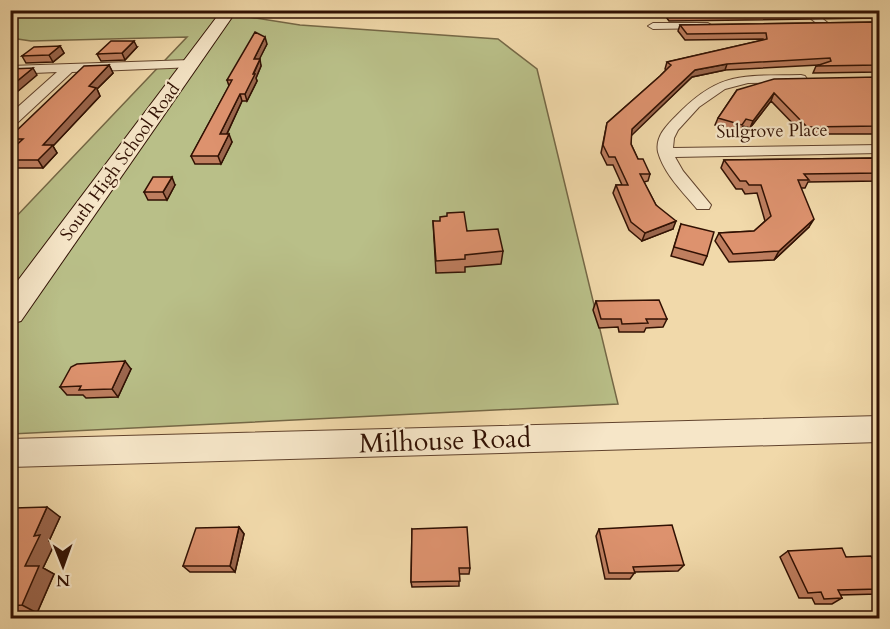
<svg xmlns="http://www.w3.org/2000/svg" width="890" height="629" font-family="Cardo,serif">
	<rect width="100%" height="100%" fill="#f1d9aa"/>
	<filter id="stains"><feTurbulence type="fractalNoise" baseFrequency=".00333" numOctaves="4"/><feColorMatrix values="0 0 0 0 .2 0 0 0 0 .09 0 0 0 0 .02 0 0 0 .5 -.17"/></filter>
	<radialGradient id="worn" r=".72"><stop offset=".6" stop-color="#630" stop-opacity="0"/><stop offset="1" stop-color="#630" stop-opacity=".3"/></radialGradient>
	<path fill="#b9bf88" stroke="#756846" stroke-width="1.5" d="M 11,11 L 210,11 L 300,25 L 498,39 L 537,69 L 618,404 L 11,434 L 11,222 L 187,37 L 31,41 L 11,38 Z"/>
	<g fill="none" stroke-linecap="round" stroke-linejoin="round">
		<defs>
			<path id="minor" d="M 800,10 L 812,10 L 829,24 L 820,26 Z
				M 708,23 L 713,26 L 712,28 L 653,29 L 648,26 L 653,23 Z
				M 191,60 L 197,64 L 195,67 L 72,72 L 15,125 L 10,126 L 10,114 L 57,72 L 10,74 L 10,66 Z
				M 801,75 L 805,76 L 807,79 L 805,82 L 748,83 L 725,89 L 699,107 L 678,130 L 674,138 L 673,148 L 880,145 L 880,153 L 675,157 L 683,171 L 711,205 L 709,209 L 697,209 C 683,192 664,174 658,152 C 655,137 666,126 676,116 C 719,71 742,76 801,75 Z"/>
			<path id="tertiary" d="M 880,416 L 880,442 L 10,467 L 10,439 Z"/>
			<path id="secondary" d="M 222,10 L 237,10 L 21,321 L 10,324 L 10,291 Z"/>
		</defs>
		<use href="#minor" stroke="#61432d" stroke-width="2"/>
		<use href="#tertiary" stroke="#61432d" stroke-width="2"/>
		<use href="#secondary" stroke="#311103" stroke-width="2"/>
		<use href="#minor" fill="#f6e6c8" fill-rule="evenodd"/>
		<use href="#tertiary" fill="#f6e6c8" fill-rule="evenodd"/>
		<use href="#secondary" fill="#f6e6c8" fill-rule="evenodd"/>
	</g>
	<path fill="#be7e5f" stroke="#311103" stroke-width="1.5" d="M 661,10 L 879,10 L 879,18 L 669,21 Z
		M 879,22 L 879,72 L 813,73 L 816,66 L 819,65 L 725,70 L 692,77 L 631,135 L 631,144 L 638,159 L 650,174 L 648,181 L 644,182 L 656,205 L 673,229 L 642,241 L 629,230 L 613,193 L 616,185 L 622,185 L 613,165 L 607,165 L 601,153 L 607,123 L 660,76 L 666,70 L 665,69 L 667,62 L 763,40 L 763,39 L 685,40 L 678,31 L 680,25 Z
		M 267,44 L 259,59 L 261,66 L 256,78 L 257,81 L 247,101 L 242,101 L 227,134 L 232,142 L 221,164 L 195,164 L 191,156 L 229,86 L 227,80 Z
		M 60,46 L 64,53 L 53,62 L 26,63 L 22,56 Z
		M 137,47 L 125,60 L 101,61 L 97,54 Z
		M 109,65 L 113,73 L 97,89 L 100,96 L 53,146 L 57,153 L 43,168 L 10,168 L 10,151 L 15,147 L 10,142 L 11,136 Z
		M 879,77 L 879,134 L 803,134 L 771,101 L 750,128 L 743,126 L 739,132 L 715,125 L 718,118 L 737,90 Z
		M 879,158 L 879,181 L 808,182 L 805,188 L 801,188 L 809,227 L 774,260 L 729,262 L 715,241 L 719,233 L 754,231 L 765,221 L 757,193 L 745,194 L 742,189 L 736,189 L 721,168 L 724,160 Z
		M 175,185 L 167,200 L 148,200 L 144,192 Z
		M 433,221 L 467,231 L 503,251 L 501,264 L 465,267 L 465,272 L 436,273 Z
		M 681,224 L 707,256 L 703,265 L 671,256 Z
		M 596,301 L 667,319 L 663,327 L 646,328 L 644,332 L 619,332 L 618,327 L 599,328 L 593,310 Z
		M 131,369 L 118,397 L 86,398 L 83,395 L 67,395 L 60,387 Z
		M 10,515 L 60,517 L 49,541 L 54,545 L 43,568 L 54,574 L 37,613 L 10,614 Z
		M 239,527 L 244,534 L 235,572 L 190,572 L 183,566 Z
		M 412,529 L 470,568 L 469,574 L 459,574 L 459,586 L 412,587 L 411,582 Z
		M 599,529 L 684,565 L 678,571 L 635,572 L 630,579 L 605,579 L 596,536 Z
		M 788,551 L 846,557 L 879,572 L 879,593 L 878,594 L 840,595 L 842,598 L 832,604 L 815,604 L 812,598 L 799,598 L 780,557 Z"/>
	<path fill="#9b664d" stroke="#311103" stroke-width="1.5" d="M 265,37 L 267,44 L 256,66 L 254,59 Z
		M 134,41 L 137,47 L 125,60 L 122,53 Z
		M 60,46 L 64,53 L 53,62 L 49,55 Z
		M 260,59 L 261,66 L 256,78 L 257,81 L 247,101 L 245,94 Z
		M 727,64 L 725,70 L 692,77 L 630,137 L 632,129 L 695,70 Z
		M 109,65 L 113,73 L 97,89 L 100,96 L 53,146 L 57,153 L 43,168 L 38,160 L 43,145 L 89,86 Z
		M 33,68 L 37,75 L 10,98 L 10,87 Z
		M 774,93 L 771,101 L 750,128 L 753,121 Z
		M 240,94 L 242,101 L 223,142 L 220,134 Z
		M 229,134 L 232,142 L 221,164 L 218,156 Z
		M 172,177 L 175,185 L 167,200 L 163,192 Z
		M 814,219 L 809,227 L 774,260 L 779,251 Z
		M 676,221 L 673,229 L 642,241 L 645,233 Z
		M 125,361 L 131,369 L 118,397 L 112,389 Z
		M 47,507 L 60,517 L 49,541 L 54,545 L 43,568 L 54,574 L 37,613 L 22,605 L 25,566 L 34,536 Z
		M 239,527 L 244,534 L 235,572 L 230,566 Z"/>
	<path fill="#dd926e" stroke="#311103" stroke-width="1.5" d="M 667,10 L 879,10 L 879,12 L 671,14 Z
		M 879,22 L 879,65 L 816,66 L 831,61 L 830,58 L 727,64 L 695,70 L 632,129 L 631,144 L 638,159 L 643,159 L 650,174 L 640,174 L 656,205 L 676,221 L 645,233 L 631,222 L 616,185 L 628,185 L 615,157 L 609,157 L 603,145 L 607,123 L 660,76 L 671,65 L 667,62 L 767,39 L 766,33 L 687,34 L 680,25 Z
		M 255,32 L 265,37 L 254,59 L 260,59 L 253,74 L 255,74 L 245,94 L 240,94 L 220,134 L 229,134 L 218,156 L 191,156 L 232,80 L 227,80 Z
		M 111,41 L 134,41 L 122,53 L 97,54 Z
		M 60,46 L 49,55 L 22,56 L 34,47 Z
		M 109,65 L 89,86 L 96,88 L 43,145 L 53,145 L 38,160 L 10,160 L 10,151 L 23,139 L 10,139 L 11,136 L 84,66 Z
		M 33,68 L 10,87 L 10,69 Z
		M 879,77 L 879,126 L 807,127 L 774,93 L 753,121 L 746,119 L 742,125 L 718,118 L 737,90 L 774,79 Z
		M 879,158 L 879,173 L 804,174 L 809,180 L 798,180 L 814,219 L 779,251 L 733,254 L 719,233 L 754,231 L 771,216 L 761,185 L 749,185 L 746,181 L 740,181 L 724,160 Z
		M 153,177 L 172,177 L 163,192 L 144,192 Z
		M 464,212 L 467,231 L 498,229 L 503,251 L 465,255 L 465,259 L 436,261 L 433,221 L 440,221 L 440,217 L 447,216 L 447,213 Z
		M 681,224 L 714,232 L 707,256 L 674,247 Z
		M 659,300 L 667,319 L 646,319 L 648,323 L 622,324 L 621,319 L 601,319 L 596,301 Z
		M 125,361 L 112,389 L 79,390 L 81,386 L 60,387 L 71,367 L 77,364 Z
		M 47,507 L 34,536 L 40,535 L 25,566 L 39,566 L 22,605 L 10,606 L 10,515 L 14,508 Z
		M 672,525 L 684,565 L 633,567 L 635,573 L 609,573 L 599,529 Z
		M 239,527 L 230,566 L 183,566 L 196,528 Z
		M 467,527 L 470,568 L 459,568 L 460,581 L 411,582 L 412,529 Z
		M 842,548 L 846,557 L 871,556 L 879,572 L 879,589 L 838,590 L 842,598 L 824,599 L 821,592 L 808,593 L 788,551 Z"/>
	<g text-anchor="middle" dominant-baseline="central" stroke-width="4.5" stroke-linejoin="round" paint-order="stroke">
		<g font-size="18" fill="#311103" stroke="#f6e6c8">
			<text transform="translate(772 131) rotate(-1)">Sulgrove Place</text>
			<text transform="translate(120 162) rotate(-54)">South High School Road</text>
		</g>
		<g font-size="27" fill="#311103" stroke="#f6e6c8">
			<text transform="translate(445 441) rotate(-2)">Milhouse Road</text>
		</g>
	</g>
	<rect width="890" height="629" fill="none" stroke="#f1d9aa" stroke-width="36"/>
	<rect x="12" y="12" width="866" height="605" fill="none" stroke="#311103" stroke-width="3"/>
	<rect x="18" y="18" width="854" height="593" fill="none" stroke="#311103" stroke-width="1.5"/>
	<g transform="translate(63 566) rotate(179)" stroke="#f6e6c8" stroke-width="4.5" paint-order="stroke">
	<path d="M0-4.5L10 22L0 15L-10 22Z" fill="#311103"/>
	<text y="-9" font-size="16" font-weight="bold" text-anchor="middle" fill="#311103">N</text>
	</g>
	<rect width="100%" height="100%" filter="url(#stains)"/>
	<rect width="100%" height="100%" fill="url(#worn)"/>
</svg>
